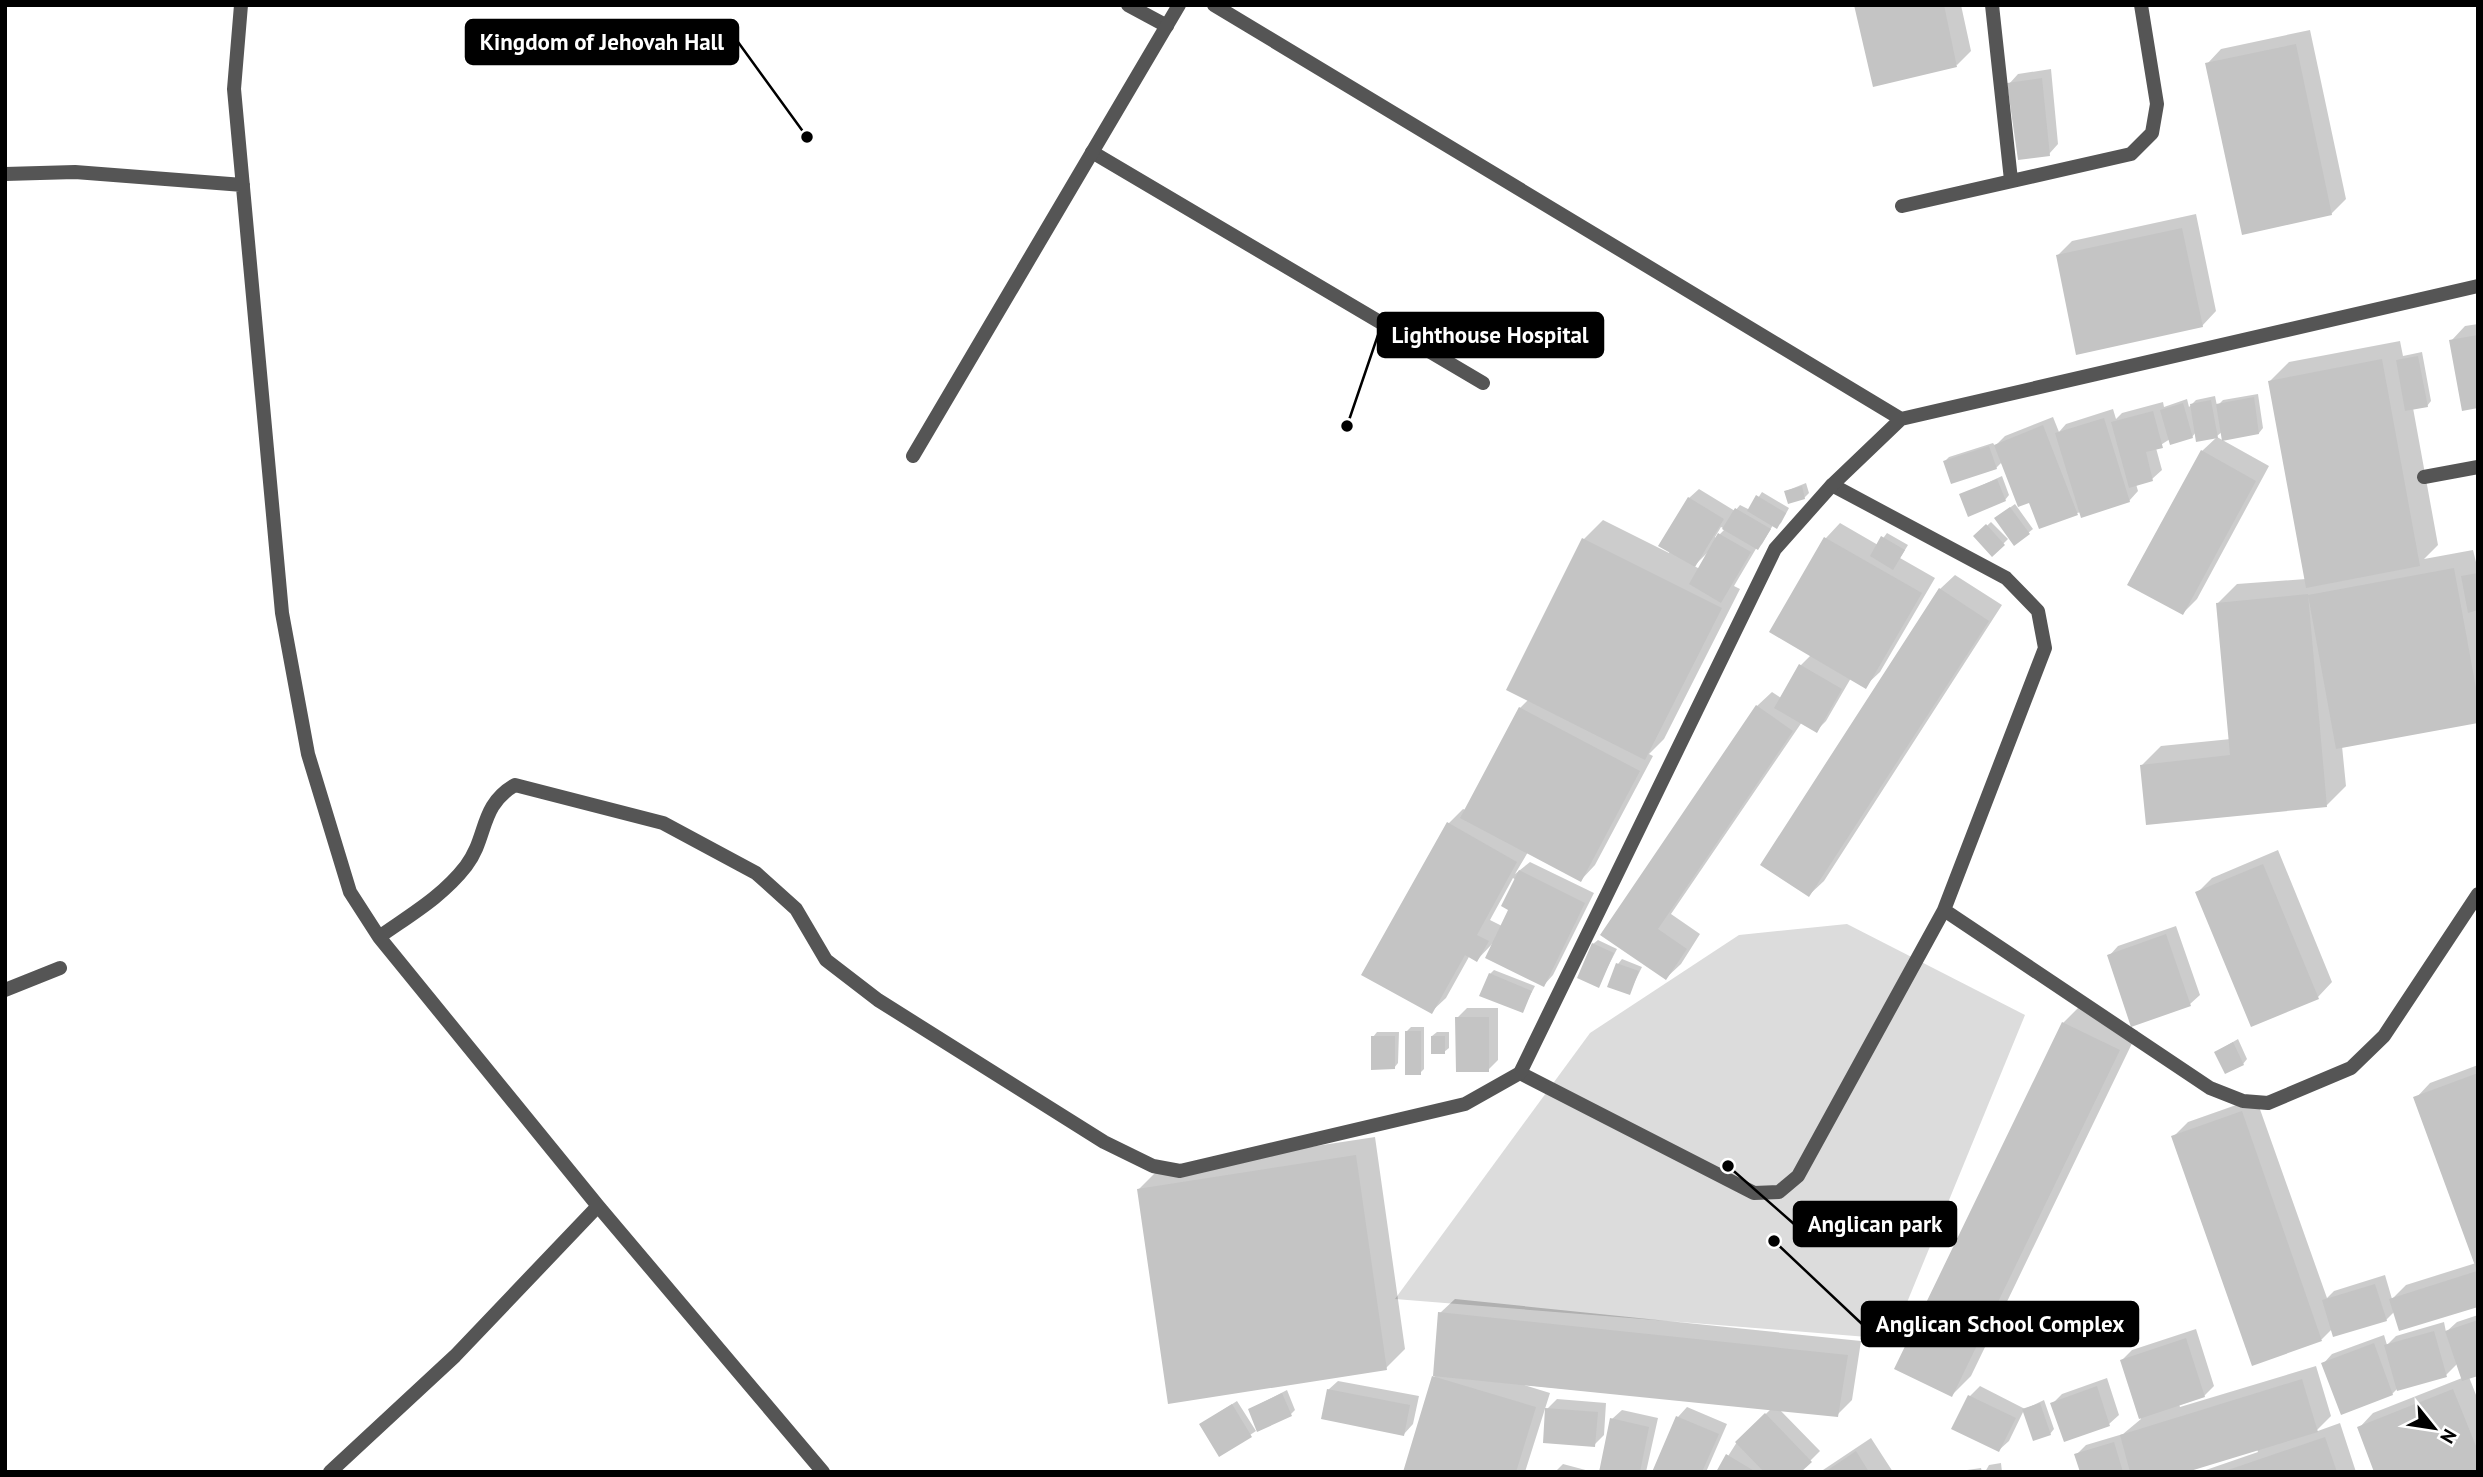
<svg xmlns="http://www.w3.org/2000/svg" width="2483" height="1477" font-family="'PT Sans',sans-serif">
	<rect width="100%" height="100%" fill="#fff"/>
	<path fill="#dcdcdc" d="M 1847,924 L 2025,1015 L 1892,1339 L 1395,1299 L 1590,1033 L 1739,935 Z"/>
	<path fill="#0003" fill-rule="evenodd" d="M 1856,5 L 1961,5 L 1971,51 L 1957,65 Z
		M 2310,30 L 2346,199 L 2331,214 L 2207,64 L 2221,49 Z
		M 2051,69 L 2058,144 L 2049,154 L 2009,84 L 2018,74 Z
		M 2196,214 L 2216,311 L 2202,326 L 2057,256 L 2072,241 Z
		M 2478,324 L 2478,406 L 2451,341 L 2465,326 Z
		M 2400,341 L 2403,356 L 2422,352 L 2431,401 L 2427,406 L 2413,408 L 2438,545 L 2424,559 L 2473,550 L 2478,570 L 2478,721 L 2342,746 L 2346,786 L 2327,805 L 2142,765 L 2161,746 L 2231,739 L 2218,603 L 2237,584 L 2306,579 L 2270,381 L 2289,362 Z
		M 2258,394 L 2263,428 L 2259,433 L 2223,431 L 2217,436 L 2196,432 L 2192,437 L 2170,439 L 2156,448 L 2162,470 L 2152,479 L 2136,484 L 2138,491 L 2129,501 L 2077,513 L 2030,501 L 2002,462 L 1996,468 L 1945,461 L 1949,457 L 1993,443 L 1995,446 L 2005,436 L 2053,417 L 2059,432 L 2066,424 L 2113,409 L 2116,419 L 2122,413 L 2163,402 L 2164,407 L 2187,399 L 2189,407 L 2196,400 L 2215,396 L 2217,406 L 2223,400 Z
		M 2217,437 L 2269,466 L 2197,599 L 2183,613 L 2202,451 Z
		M 2002,476 L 2009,495 L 2005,500 L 1961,495 Z
		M 1806,483 L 1809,493 L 1804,498 L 1786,491 Z
		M 1699,489 L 1735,511 L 1740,505 L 1750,510 L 1762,492 L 1789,508 L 1781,523 L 1776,527 L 1773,525 L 1762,544 L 1757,547 L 1734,586 L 1740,589 L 1664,739 L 1649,754 L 1653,756 L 1595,865 L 1581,880 L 1528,852 L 1515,874 L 1530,862 L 1594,893 L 1553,975 L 1544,985 L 1493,943 L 1477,960 L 1470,955 L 1446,998 L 1431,1012 L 1449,823 L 1463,809 L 1466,810 L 1520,708 L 1529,699 L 1508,689 L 1584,539 L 1603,520 L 1669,553 L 1689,498 ZM 1721,527 L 1725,529 L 1716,538 L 1715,537 ZM 1709,551 L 1700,569 L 1694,566 ZM 1513,878 L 1516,880 L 1511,910 L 1502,926 L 1490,920 Z
		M 2015,504 L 2033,529 L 2028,533 L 2001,514 Z
		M 1991,522 L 2008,539 L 1992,555 L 1976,536 Z
		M 1840,523 L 1878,545 L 1887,533 L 1908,545 L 1900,558 L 1935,578 L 1880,672 L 1865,686 L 1851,678 L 1826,721 L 1816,731 L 1802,722 L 1671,914 L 1700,934 L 1681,964 L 1666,978 L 1602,935 L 1757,706 L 1772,692 L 1781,698 L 1801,665 L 1811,655 L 1772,632 L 1826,538 Z
		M 1955,575 L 2002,605 L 1824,881 L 1809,895 L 1940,589 Z
		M 2278,850 L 2332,982 L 2318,997 L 2197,893 L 2212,878 Z
		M 2176,926 L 2200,995 L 2190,1004 L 2109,956 L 2118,946 Z
		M 1598,940 L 1617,949 L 1598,986 L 1593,944 Z
		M 1622,959 L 1642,967 L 1629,993 L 1618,964 Z
		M 1494,970 L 1535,986 L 1522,1011 L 1490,974 Z
		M 2082,1004 L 2138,1031 L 1971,1376 L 1952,1395 L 2063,1023 Z
		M 1467,1008 L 1498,1008 L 1498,1060 L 1488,1070 L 1457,1018 Z
		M 1411,1027 L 1424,1027 L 1424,1069 L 1420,1073 L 1407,1031 Z
		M 1377,1032 L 1399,1032 L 1398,1063 L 1394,1068 L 1373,1037 Z
		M 1437,1032 L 1449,1032 L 1449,1048 L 1444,1052 L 1432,1036 Z
		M 2238,1039 L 2247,1059 L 2243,1064 L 2216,1052 Z
		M 2478,1065 L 2478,1305 L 2395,1311 L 2386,1320 L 2332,1329 L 2322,1339 L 2253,1364 L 2173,1137 L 2188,1122 L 2256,1098 L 2327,1298 L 2334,1291 L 2385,1275 L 2392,1299 L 2406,1285 L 2476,1263 L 2416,1098 L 2430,1083 Z
		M 1375,1137 L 1405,1349 L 1386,1368 L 1139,1189 L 1158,1170 Z
		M 1455,1299 L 1861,1341 L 1852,1400 L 1837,1415 L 1779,1409 L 1820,1451 L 1799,1472 L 1764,1469 L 1762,1472 L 1718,1472 L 1737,1442 L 1772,1408 L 1524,1385 L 1550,1393 L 1525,1472 L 1405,1472 L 1435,1375 L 1440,1313 Z
		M 2478,1315 L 2478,1374 L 2469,1377 L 2478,1400 L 2478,1472 L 2359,1428 L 2373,1413 L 2462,1378 L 2458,1363 L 2446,1375 L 2397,1389 L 2392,1394 L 2323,1364 L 2332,1354 L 2384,1335 L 2387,1345 L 2396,1336 L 2444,1322 L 2446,1332 L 2457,1322 Z
		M 2196,1329 L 2214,1386 L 2204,1396 L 2179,1404 L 2180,1407 L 2316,1366 L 2331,1416 L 2315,1432 L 2340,1423 L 2356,1472 L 2200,1472 L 2258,1452 L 2257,1449 L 2181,1472 L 2082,1472 L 2076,1455 L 2086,1445 L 2123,1434 L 2141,1419 L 2122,1360 L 2132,1350 Z
		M 2107,1378 L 2119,1415 L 2109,1424 L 2065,1440 L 2052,1404 L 2062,1394 Z
		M 1338,1381 L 1419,1396 L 1413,1424 L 1404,1434 L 1328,1390 Z
		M 1980,1386 L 2025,1409 L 2044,1400 L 2054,1429 L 2050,1434 L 2024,1410 L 2009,1441 L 1999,1450 L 1954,1428 L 1970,1396 Z
		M 1287,1390 L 1295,1410 L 1291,1414 L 1250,1409 Z
		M 1557,1399 L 1606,1403 L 1604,1435 L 1594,1445 L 1547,1409 Z
		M 1237,1401 L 1256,1431 L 1220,1455 L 1201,1424 Z
		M 1687,1407 L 1727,1424 L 1706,1472 L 1654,1472 L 1678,1417 Z
		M 1622,1410 L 1658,1418 L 1646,1472 L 1601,1472 L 1612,1419 Z
		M 1871,1438 L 1893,1472 L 1820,1472 Z
		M 2001,1463 L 2002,1472 L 1985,1472 L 1989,1465 Z
		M 1563,1464 L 1593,1472 L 1555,1472 Z
		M 1981,1468 L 1982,1472 L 1965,1472 L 1967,1470 Z"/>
	<path fill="#c4c4c4" d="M 1854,5 L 1944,5 L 1957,67 L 1873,87 Z
		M 2296,44 L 2332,215 L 2242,235 L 2205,63 Z
		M 2042,78 L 2050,156 L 2018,160 L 2007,83 Z
		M 2182,228 L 2203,327 L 2076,355 L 2056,255 Z
		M 2478,335 L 2478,408 L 2462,411 L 2449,340 Z
		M 2418,356 L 2428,407 L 2405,411 L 2396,360 Z
		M 2382,359 L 2420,566 L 2306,588 L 2268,381 Z
		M 2254,397 L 2259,434 L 2222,441 L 2216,404 Z
		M 2211,400 L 2218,438 L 2196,442 L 2190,404 Z
		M 2183,403 L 2193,438 L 2170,445 L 2160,410 Z
		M 2153,411 L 2163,448 L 2146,452 L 2153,481 L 2129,488 L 2111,422 Z
		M 2104,418 L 2130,502 L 2081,518 L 2055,433 Z
		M 2043,425 L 2078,515 L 2039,529 L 2029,503 L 2018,507 L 1994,445 Z
		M 1989,446 L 1997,469 L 1951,484 L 1943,461 Z
		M 2201,450 L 2256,481 L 2183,615 L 2127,585 Z
		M 1997,479 L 2006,501 L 1968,517 L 1959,494 Z
		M 1802,486 L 1805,499 L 1788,504 L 1784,491 Z
		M 1756,495 L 1786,513 L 1777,529 L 1747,511 Z
		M 1688,497 L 1724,519 L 1695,567 L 1658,546 Z
		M 2010,507 L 2030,534 L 2014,546 L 1994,518 Z
		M 1735,508 L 1771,529 L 1758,550 L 1722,529 Z
		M 1986,524 L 2005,545 L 1992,557 L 1973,536 Z
		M 1718,533 L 1751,552 L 1721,603 L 1689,584 Z
		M 1881,536 L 1905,550 L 1893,570 L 1870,556 Z
		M 1824,537 L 1922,593 L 1866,689 L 1769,632 Z
		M 1582,538 L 1722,608 L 1645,760 L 1506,690 Z
		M 2454,568 L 2478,699 L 2478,723 L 2336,749 L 2308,595 Z
		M 2478,573 L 2478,610 L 2468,613 L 2461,576 Z
		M 1939,588 L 1989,621 L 1809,897 L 1760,865 Z
		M 2308,594 L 2327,807 L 2146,825 L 2140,765 L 2230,755 L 2216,603 Z
		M 1799,664 L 1842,689 L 1817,733 L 1774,708 Z
		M 1756,705 L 1793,731 L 1658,929 L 1687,949 L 1666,980 L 1600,935 Z
		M 1519,707 L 1640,771 L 1581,882 L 1460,818 Z
		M 1447,822 L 1517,862 L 1477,935 L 1489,941 L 1477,962 L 1465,955 L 1432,1014 L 1361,975 Z
		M 2263,864 L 2319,999 L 2251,1027 L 2195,892 Z
		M 1519,870 L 1585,903 L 1544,987 L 1485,958 L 1508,910 L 1501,906 Z
		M 2166,934 L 2191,1006 L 2131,1027 L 2107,955 Z
		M 1592,943 L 1614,953 L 1599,988 L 1577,978 Z
		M 1616,963 L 1639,971 L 1630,995 L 1607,987 Z
		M 1489,973 L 1532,991 L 1523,1013 L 1479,996 Z
		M 1455,1017 L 1489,1017 L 1489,1072 L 1456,1072 Z
		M 2062,1022 L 2120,1050 L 1952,1397 L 1894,1369 Z
		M 1405,1031 L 1421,1031 L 1421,1075 L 1405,1075 Z
		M 1371,1036 L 1395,1036 L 1395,1069 L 1371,1070 Z
		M 1431,1036 L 1445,1036 L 1445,1054 L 1431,1054 Z
		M 2233,1042 L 2244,1065 L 2225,1074 L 2214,1052 Z
		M 2478,1073 L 2478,1307 L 2399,1331 L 2389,1299 L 2477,1271 L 2413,1097 Z
		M 2242,1111 L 2322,1341 L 2252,1366 L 2171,1136 Z
		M 1356,1155 L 1387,1370 L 1168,1404 L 1137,1189 Z
		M 2375,1284 L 2387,1321 L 2333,1337 L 2322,1300 Z
		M 1438,1312 L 1848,1355 L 1838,1417 L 1433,1376 Z
		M 2478,1320 L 2478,1376 L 2462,1381 L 2445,1331 Z
		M 2434,1331 L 2447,1377 L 2397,1391 L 2384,1345 Z
		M 2186,1338 L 2205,1397 L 2139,1419 L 2120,1360 Z
		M 2374,1343 L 2393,1395 L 2341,1415 L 2321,1363 Z
		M 1432,1376 L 1536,1407 L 1516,1472 L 1403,1472 Z
		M 2302,1379 L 2318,1432 L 2187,1472 L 2130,1472 L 2120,1435 Z
		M 2097,1386 L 2110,1426 L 2064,1442 L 2050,1403 Z
		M 1327,1389 L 1410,1405 L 1404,1436 L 1321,1419 Z
		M 2453,1389 L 2478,1451 L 2478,1472 L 2374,1472 L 2357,1427 Z
		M 1282,1393 L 1292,1416 L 1257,1432 L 1248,1409 Z
		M 1968,1395 L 2016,1418 L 1999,1452 L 1951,1429 Z
		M 2040,1403 L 2051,1435 L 2033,1441 L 2022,1409 Z
		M 1232,1404 L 1252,1437 L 1219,1457 L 1199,1424 Z
		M 1545,1408 L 1598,1412 L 1595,1447 L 1543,1443 Z
		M 1765,1413 L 1812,1462 L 1801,1472 L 1764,1472 L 1735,1442 Z
		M 1676,1416 L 1719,1434 L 1702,1472 L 1652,1472 Z
		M 1610,1418 L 1649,1427 L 1640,1472 L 1599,1472 Z
		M 2325,1437 L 2337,1472 L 2225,1472 L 2225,1471 Z
		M 2114,1442 L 2123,1472 L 2080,1472 L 2074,1454 Z
		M 1856,1451 L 1869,1472 L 1825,1472 Z
		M 1726,1454 L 1756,1472 L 1716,1472 Z"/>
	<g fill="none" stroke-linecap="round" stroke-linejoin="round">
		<path stroke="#555" stroke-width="14" d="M 1128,5 L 1167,26
			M 1992,5 L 2011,180
			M 1092,152 L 1483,383
			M 1902,206 L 2131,154 L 2152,133 L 2157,104 L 2141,5
			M 2424,477 L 2478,467
			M 1832,485 L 2006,578 L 2038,611 L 2045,648 L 1944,910 L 2210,1088 L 2243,1101 L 2268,1103 L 2351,1068 L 2384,1036 L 2478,894
			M 1520,1073 L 1754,1193 L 1779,1192 L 1798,1176 L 1944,910"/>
		<path stroke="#555" stroke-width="14" d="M 241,5 L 234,89 L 282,613 L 308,754 L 350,892 L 379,937 L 598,1206 L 823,1472
			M 1214,5 L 1901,419 L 2478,286
			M 5,174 L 75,172 L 243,185
			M 913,456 L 1179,5
			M 379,937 C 410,915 442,897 466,866 C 488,837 479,806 515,785 L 663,823 L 756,873 L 796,909 L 826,960 L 878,1000 L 1104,1142 L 1153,1166 L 1180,1171 L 1465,1104 L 1520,1073 L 1775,549 L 1832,485 L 1901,419
			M 5,990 L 60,968
			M 330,1472 L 455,1356 L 598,1206"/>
	</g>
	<path fill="none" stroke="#000" stroke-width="2.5" d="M807 137L738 42M1347 426L1378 335M1728 1166L1794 1224M1774 1241L1862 1324"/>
	<g fill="#000" stroke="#fff" stroke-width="2.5">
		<circle cx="807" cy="137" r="7"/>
		<circle cx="1347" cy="426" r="7"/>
		<circle cx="1728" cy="1166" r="7"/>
		<circle cx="1774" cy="1241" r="7"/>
	</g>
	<g fill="#000" stroke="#000" stroke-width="2.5">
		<rect x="466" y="20" width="272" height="44" rx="7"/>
		<rect x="1378" y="313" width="225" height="44" rx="7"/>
		<rect x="1794" y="1202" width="162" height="44" rx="7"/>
		<rect x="1862" y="1302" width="276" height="44" rx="7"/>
	</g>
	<g font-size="23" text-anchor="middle" font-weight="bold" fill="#fff">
		<text x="602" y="50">Kingdom of Jehovah Hall</text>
		<text x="1490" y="343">Lighthouse Hospital</text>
		<text x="1875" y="1232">Anglican park</text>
		<text x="2000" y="1332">Anglican School Complex</text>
	</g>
	<rect width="2483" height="1477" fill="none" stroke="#000000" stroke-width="14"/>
	<g transform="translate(2434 1428) rotate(120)" stroke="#ffffff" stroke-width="5" paint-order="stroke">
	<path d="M0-5L12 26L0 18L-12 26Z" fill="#000000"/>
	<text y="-10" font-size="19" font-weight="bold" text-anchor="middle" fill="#000000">N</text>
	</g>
</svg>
